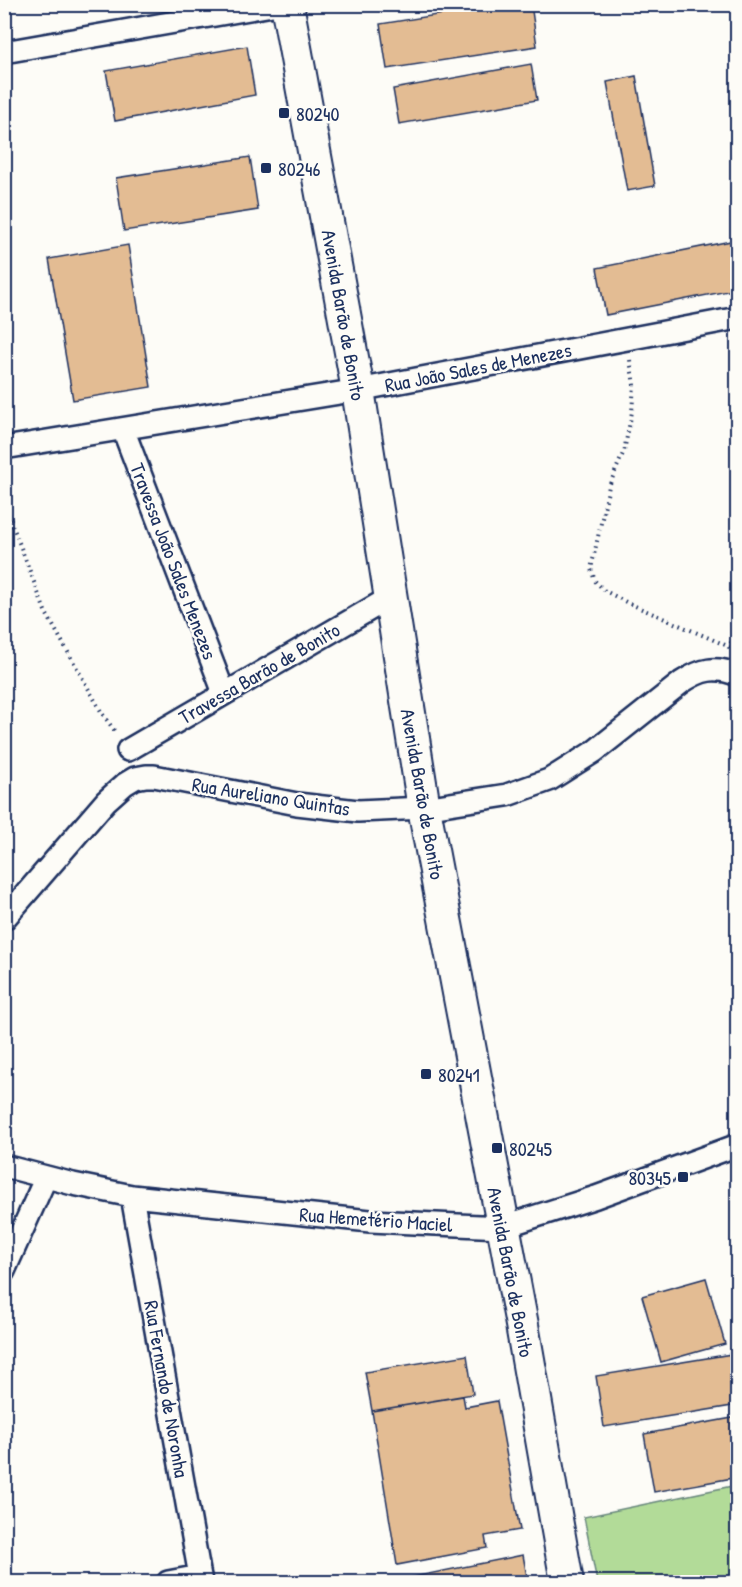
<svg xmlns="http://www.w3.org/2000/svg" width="742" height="1587" font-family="'Patrick Hand',sans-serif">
	<rect width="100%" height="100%" fill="#fdfcf7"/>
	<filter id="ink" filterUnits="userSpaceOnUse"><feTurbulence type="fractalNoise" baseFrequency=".0167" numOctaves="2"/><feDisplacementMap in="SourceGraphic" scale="12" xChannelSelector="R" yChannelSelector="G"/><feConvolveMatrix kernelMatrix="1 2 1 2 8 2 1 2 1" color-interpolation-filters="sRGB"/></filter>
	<g filter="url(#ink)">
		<path fill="#b2db98" stroke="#66857b" stroke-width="1.5" d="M 737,1485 L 737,1582 L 597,1582 L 584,1517 Z"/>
		<path fill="#e3bc93" stroke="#1b2f5e" stroke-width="1.5" d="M 506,4 L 531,4 L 537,46 L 387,69 L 380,24 Z
			M 247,46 L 255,95 L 115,121 L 106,71 Z
			M 531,64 L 537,100 L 399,124 L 393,89 Z
			M 636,76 L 655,186 L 627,191 L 607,82 Z
			M 250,157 L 258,210 L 124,231 L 116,178 Z
			M 731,241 L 738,274 L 738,289 L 606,315 L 597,268 Z
			M 128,245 L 151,387 L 73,400 L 49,259 Z
			M 706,1278 L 725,1344 L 661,1362 L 642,1296 Z
			M 738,1353 L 738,1405 L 604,1427 L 596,1376 Z
			M 467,1355 L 473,1394 L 372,1411 L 365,1372 Z
			M 463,1396 L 465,1407 L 497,1401 L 520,1530 L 485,1536 L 487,1548 L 397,1565 L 372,1411 Z
			M 738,1417 L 738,1477 L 654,1492 L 644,1434 Z
			M 523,1555 L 528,1582 L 403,1582 L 403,1579 Z"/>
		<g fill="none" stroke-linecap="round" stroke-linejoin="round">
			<defs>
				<path id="street" d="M 4,52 L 278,4
					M 123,429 L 224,693
					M 4,448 L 358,390 L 738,318
					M 128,750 L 391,597
					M 4,919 L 106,801 L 125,784 L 135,778 L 146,776 L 154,776 L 297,804 L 358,811 L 424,808 L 507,795 L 549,780 L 595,751 L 682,682 C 702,669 714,666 738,675
					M 4,1166 L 73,1184 L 132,1196 L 370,1221 L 502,1227 L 596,1197 L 738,1145
					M 132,1196 L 201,1582
					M 4,1271 L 46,1177
					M 168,1582 L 200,1576"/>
				<path id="secondary" d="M 287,4 L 358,390 L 424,808 L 522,1325 L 567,1582"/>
			</defs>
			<use href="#street" stroke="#1b2f5e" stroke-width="26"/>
			<use href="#secondary" stroke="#1b2f5e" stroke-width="36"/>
			<path stroke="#1b2f5e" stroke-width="4" stroke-dasharray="1.5 4.5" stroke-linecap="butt" d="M 630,360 L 634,385 L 632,412 L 624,451 L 609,486 L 591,569 L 595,581 L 605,591 L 628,603 L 730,647
				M 4,503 L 45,611 L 102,713 L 116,733
				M 729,649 L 738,621"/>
			<use href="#street" stroke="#fdfcf7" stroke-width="21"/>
			<use href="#secondary" stroke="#fdfcf7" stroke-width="32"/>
		</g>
	</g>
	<g fill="#1b2f5e" stroke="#fdfcf7" stroke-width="2">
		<rect x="278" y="107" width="12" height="12" rx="3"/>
		<rect x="260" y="162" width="12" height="12" rx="3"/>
		<rect x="420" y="1068" width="12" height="12" rx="3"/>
		<rect x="491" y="1142" width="12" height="12" rx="3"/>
		<rect x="677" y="1171" width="12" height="12" rx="3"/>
	</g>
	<g text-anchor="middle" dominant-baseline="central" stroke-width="5" stroke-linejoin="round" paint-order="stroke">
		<g font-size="20" fill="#1b2f5e" stroke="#fdfcf7" text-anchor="start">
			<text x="296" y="113">80240</text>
			<text x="278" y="168">80246</text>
			<text x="438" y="1074">80241</text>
			<text x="509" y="1148">80245</text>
			<text x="671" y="1177" text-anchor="end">80345</text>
		</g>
		<g font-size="20" fill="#1b2f5e" stroke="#fdfcf7">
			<text transform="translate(344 315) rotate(80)">Avenida Barão de Bonito</text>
			<text transform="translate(478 367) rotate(-11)">Rua João Sales de Menezes</text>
			<text transform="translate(174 561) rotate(69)">Travessa João Sales Menezes</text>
			<text transform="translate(259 673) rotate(-30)">Travessa Barão de Bonito</text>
			<text transform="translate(423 794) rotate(80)">Avenida Barão de Bonito</text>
			<text transform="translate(271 796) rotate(9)">Rua Aureliano Quintas</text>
			<text transform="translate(376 1219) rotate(4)">Rua Hemetério Maciel</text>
			<text transform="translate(511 1272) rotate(79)">Avenida Barão de Bonito</text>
			<text transform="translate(167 1389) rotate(80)">Rua Fernando de Noronha</text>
		</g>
	</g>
	<rect width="742" height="1587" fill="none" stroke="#fdfcf7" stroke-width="24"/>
	<rect x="12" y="12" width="718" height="1563" fill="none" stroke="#1b2f5e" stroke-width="2" filter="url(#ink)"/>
</svg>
